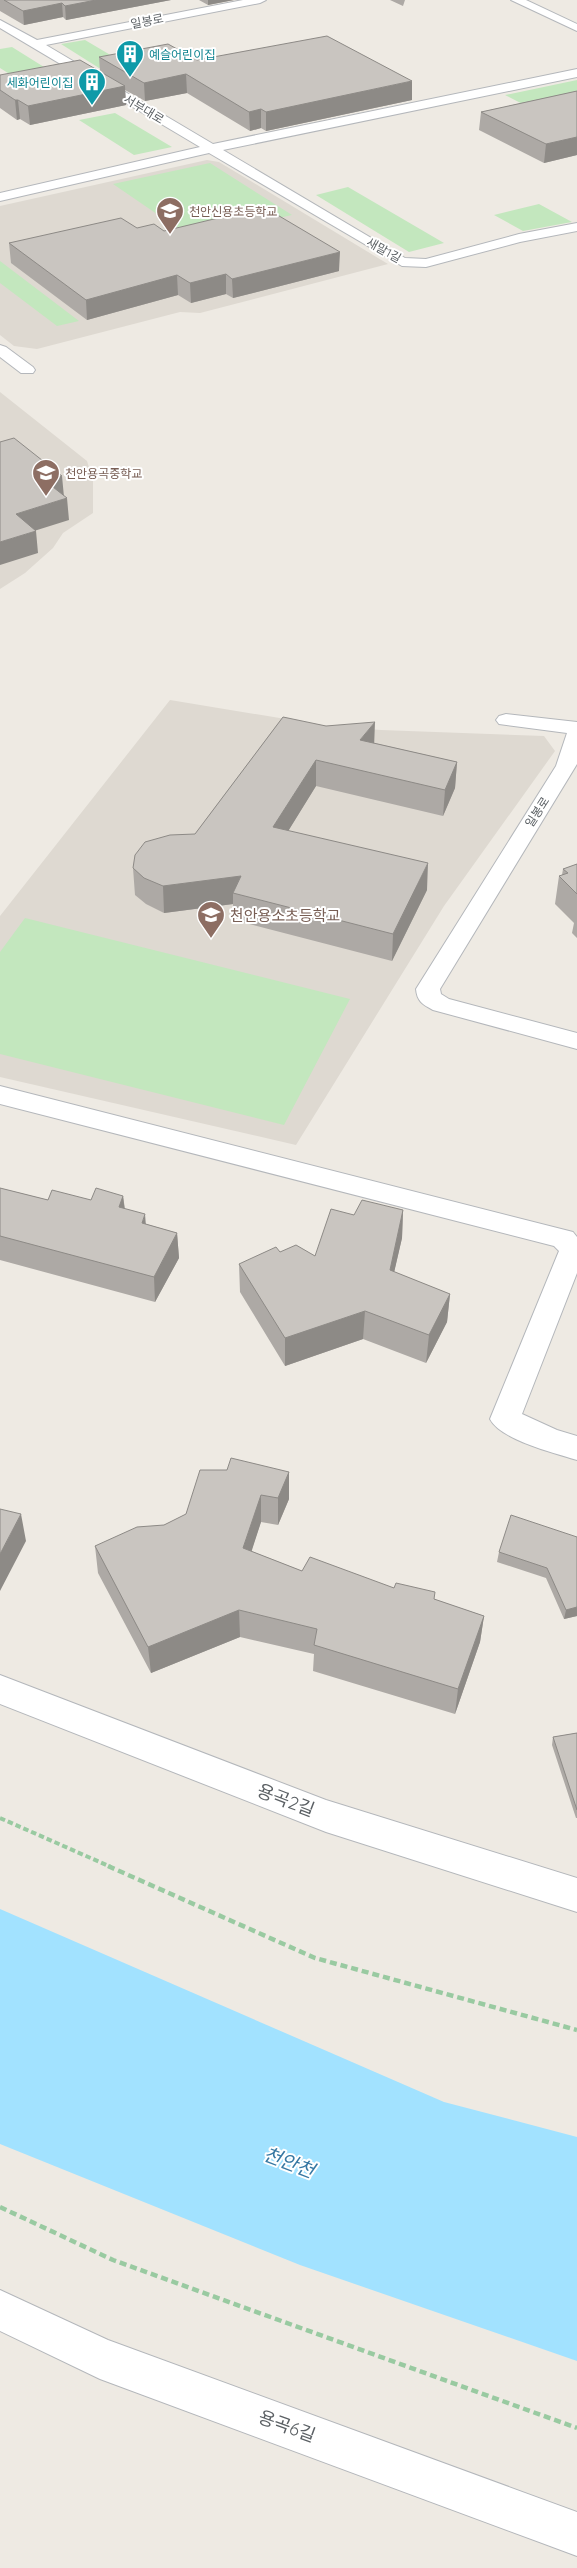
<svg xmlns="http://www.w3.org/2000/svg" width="577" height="2568" font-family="Quicksand,'Noto Sans KR',sans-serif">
	<rect width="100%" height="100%" fill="#eeeae3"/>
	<path fill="#ded9d1" d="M 207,160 L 219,162 L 388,264 L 200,313 L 180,312 L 37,349 L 14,346 L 0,335 L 0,206 Z
		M 0,392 L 87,461 L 93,480 L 93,513 L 63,533 L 53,548 L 25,573 L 0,589 Z
		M 170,700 L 328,726 L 381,730 L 544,736 L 555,751 L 444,906 L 296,1145 L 0,1077 L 0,916 Z"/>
	<path fill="#c3e7be" d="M 85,40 L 124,63 L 99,68 L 61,44 Z
		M 12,47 L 52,72 L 16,78 L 0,68 L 0,49 Z
		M 577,80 L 577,105 L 540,113 L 505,95 Z
		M 115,113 L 172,147 L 134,155 L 79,120 Z
		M 210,163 L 292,215 L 192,238 L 113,184 Z
		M 348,187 L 444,243 L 409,252 L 316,195 Z
		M 539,204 L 572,222 L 523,231 L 494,215 Z
		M 0,261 L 79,321 L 57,326 L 0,283 Z
		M 25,918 L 350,999 L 284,1125 L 0,1054 L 0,952 Z"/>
	<path fill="#a2e2ff" d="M 0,1909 L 444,2102 L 577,2137 L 577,2361 L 300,2265 L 0,2144 Z"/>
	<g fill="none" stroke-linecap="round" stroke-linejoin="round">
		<defs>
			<path id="minor" d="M 243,0 L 266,0 L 260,3 L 46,45 L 213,144 L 577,69 L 577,77 L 223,150 L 405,258 L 426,259 L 519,234 L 577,223 L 577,231 L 520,242 L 426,267 L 402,266 L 209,153 L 0,201 L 0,193 L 200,147 L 0,28 L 0,20 L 37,40 Z
				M 511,0 L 526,0 L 577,24 L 577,31 Z
				M 0,345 L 6,347 L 33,367 L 35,370 L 33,373 L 21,373 L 0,357 Z
				M 506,714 L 577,722 L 577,764 L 440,989 L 441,994 L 449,999 L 577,1033 L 577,1049 L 433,1010 C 422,1004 417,1001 416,989 L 556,766 L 567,733 L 499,724 L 496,720 L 499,716 Z
				M 0,1086 L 573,1232 L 577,1237 L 577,1273 L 522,1414 L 557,1430 L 577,1436 L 577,1460 C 554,1453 501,1440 490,1419 L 559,1251 L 554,1246 L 0,1104 Z
				M 0,1675 L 326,1800 L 577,1878 L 577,1912 L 326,1832 L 0,1704 Z
				M 0,2290 L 108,2340 L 577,2512 L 577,2556 L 100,2379 L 0,2331 Z"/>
		</defs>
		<use href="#minor" stroke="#b4b7bb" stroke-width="2"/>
		<path stroke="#99caa1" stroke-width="4" stroke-dasharray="5.5 3" stroke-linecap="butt" d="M 0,1818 L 111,1867"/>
		<path stroke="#99caa1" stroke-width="4.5" stroke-dasharray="7 4" stroke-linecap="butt" d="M 108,1866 L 315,1958 L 577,2030
			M 0,2207 L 113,2260 L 577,2428"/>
		<use href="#minor" fill="#fff" fill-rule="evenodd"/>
	</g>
	<path fill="#ada9a5" d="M 0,0 L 171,0 L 66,20 L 63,17 L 24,25 L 0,11 Z
		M 199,0 L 234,0 L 208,5 Z
		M 390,0 L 405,0 L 403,6 Z
		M 99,57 L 197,60 L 412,100 L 266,131 L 261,128 L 250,131 L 187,93 L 145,101 L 125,90 L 126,105 L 30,125 L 20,119 L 17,120 L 0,108 L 0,75 L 100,72 Z
		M 577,91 L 577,155 L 544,163 L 479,130 L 481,112 Z
		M 137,228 L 164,231 L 339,271 L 233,298 L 226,294 L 191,303 L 178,295 L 87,320 L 11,263 L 9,243 Z
		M 283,717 L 374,743 L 457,762 L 455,788 L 443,816 L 316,786 L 288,831 L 427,890 L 392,961 L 234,920 L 233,904 L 164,913 L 146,904 L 135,895 L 133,868 L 195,834 Z
		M 577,864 L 577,938 L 572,933 L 574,923 L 555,904 L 559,876 L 562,875 L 563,869 Z
		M 0,1188 L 48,1200 L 91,1200 L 123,1196 L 125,1209 L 146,1224 L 177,1233 L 179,1258 L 155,1302 L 0,1260 Z
		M 403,1210 L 402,1238 L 394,1272 L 450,1294 L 447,1322 L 426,1363 L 363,1339 L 285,1366 L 240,1292 L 239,1264 L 315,1256 L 354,1215 Z
		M 289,1472 L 289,1499 L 278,1525 L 261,1522 L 251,1551 L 302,1571 L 394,1588 L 434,1599 L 484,1616 L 480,1642 L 455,1714 L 313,1671 L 314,1654 L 240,1637 L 151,1673 L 98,1573 L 95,1546 L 164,1525 Z
		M 577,1537 L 577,1616 L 564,1619 L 546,1578 L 497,1562 L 499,1552 Z
		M 577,1733 L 577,1818 L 576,1818 L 552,1745 L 553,1737 Z"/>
	<path fill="#8d8a86" d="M 96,0 L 171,0 L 66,20 L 65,6 Z
		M 208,0 L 234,0 L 208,5 Z
		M 62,3 L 63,17 L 24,25 L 23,11 Z
		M 186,74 L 187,93 L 145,101 L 144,83 Z
		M 412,81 L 412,100 L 266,131 L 266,112 Z
		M 125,86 L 126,105 L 30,125 L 28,106 Z
		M 15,100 L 18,100 L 20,119 L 17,120 Z
		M 261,109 L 261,128 L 250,131 L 249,112 Z
		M 577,137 L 577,155 L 544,163 L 546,144 Z
		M 340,252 L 339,271 L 233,298 L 232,279 Z
		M 226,274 L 226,294 L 191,303 L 190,283 Z
		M 177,275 L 178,295 L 87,320 L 86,300 Z
		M 62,476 L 64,497 L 44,480 Z
		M 67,498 L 69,520 L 18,536 L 16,514 Z
		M 36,531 L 38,553 L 0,565 L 0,542 Z
		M 375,722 L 374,748 L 360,740 Z
		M 316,760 L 316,786 L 274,854 L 273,827 Z
		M 457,762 L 455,788 L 443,816 L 445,790 Z
		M 428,863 L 427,890 L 392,961 L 393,934 Z
		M 241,876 L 233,893 L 233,904 L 164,913 L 163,886 Z
		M 123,1196 L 126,1221 L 119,1207 Z
		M 403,1210 L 402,1238 L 388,1299 L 390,1270 Z
		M 145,1214 L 147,1239 L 142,1223 Z
		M 177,1233 L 179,1258 L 155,1302 L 154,1277 Z
		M 450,1294 L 447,1322 L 426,1363 L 429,1335 Z
		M 365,1311 L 363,1339 L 285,1366 L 285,1338 Z
		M 289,1472 L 289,1499 L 278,1525 L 278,1498 Z
		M 261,1495 L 261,1522 L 244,1575 L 243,1548 Z
		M 21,1514 L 26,1541 L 0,1591 L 0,1554 Z
		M 577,1607 L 577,1616 L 564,1619 L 566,1610 Z
		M 239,1610 L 240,1637 L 151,1673 L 148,1647 Z
		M 484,1616 L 480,1642 L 455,1714 L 458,1689 Z"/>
	<path fill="#c9c5c0" stroke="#8d8a86" d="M 4,0 L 96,0 L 65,6 L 62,3 L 23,11 Z
		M 327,36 L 412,81 L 266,112 L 261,109 L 249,112 L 186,74 L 144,83 L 99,57 L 168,44 L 197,60 Z
		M 80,60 L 125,86 L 28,106 L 18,100 L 15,100 L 0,90 L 0,75 Z
		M 577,91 L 577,137 L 546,144 L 481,112 Z
		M 264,207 L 340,252 L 232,279 L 226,274 L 190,283 L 177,275 L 86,300 L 9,243 L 121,218 L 137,228 L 154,224 L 164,231 Z
		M 14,438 L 62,476 L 44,480 L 67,498 L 16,514 L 36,531 L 0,542 L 0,442 Z
		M 283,717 L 326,726 L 375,722 L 360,740 L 457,762 L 445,790 L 316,760 L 273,827 L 428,863 L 393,934 L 233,893 L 241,876 L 163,886 L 144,878 L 133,868 L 135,855 L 145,842 L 170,835 L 195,834 Z
		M 577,864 L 577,894 L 559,876 L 568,873 L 563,869 Z
		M 0,1188 L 48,1200 L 52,1190 L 91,1200 L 96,1188 L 123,1196 L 119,1207 L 145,1214 L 142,1223 L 177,1233 L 154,1277 L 0,1236 Z
		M 362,1200 L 403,1210 L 390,1270 L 450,1294 L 429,1335 L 365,1311 L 285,1338 L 239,1264 L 276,1247 L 280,1252 L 296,1245 L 315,1256 L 331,1209 L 354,1215 Z
		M 231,1458 L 289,1472 L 278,1498 L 261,1495 L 243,1548 L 302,1571 L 310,1557 L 394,1588 L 396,1583 L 435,1592 L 434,1599 L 484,1616 L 458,1689 L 314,1645 L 317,1629 L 239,1610 L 148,1647 L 95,1546 L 137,1527 L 164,1525 L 186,1514 L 200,1470 L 227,1470 Z
		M 0,1509 L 21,1514 L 0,1554 Z
		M 511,1515 L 577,1537 L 577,1607 L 566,1610 L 547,1568 L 499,1552 Z
		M 577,1733 L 577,1810 L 553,1737 Z"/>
	<defs>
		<symbol id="building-pin" viewBox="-11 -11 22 30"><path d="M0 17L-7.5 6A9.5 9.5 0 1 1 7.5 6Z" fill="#0f9aa8" stroke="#fff"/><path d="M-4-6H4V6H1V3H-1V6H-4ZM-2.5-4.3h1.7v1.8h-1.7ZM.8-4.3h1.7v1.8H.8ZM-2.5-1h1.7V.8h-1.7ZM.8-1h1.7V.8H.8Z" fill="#fff"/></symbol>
		<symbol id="school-pin" viewBox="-11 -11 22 30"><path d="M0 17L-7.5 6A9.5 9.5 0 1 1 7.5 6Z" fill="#8d6e63" stroke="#fff"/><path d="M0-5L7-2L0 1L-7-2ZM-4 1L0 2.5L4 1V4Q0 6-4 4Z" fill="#fff"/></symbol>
	</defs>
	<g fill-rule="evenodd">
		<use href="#building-pin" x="114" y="38" width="32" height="43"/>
		<use href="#building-pin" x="76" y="66" width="32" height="43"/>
		<use href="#school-pin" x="154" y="195" width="32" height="43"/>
		<use href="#school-pin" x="30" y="457" width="32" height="43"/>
		<use href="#school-pin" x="195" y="899" width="32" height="43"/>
	</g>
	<g text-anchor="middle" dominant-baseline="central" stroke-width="4" stroke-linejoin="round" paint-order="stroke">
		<g font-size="12" fill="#5b6064" stroke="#fff">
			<text transform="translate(147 21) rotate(-11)">일봉로</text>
			<text transform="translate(144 109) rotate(31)">서부대로</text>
			<text transform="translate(384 250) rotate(29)">새말1길</text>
			<text transform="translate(537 812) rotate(-57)">일봉로</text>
		</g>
		<g font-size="12" fill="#0d838f" stroke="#fff" text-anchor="start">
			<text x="149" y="54">예슬어린이집</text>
			<text x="73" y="82" text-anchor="end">세화어린이집</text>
		</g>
		<g font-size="12" fill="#785e54" stroke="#fff" text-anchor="start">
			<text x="189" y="211">천안신용초등학교</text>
			<text x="65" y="473">천안용곡중학교</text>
		</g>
		<g font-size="15" fill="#785e54" stroke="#fff" text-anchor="start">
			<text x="230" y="915">천안용소초등학교</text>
		</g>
		<g font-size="18" fill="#5b6064" stroke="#fff">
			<text transform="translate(286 1800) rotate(21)">용곡2길</text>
			<text transform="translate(287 2426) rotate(20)">용곡6길</text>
		</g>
		<g font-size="19" font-style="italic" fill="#3778a3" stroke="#fff">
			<text transform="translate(289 2162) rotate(21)">천안천</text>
		</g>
	</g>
</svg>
